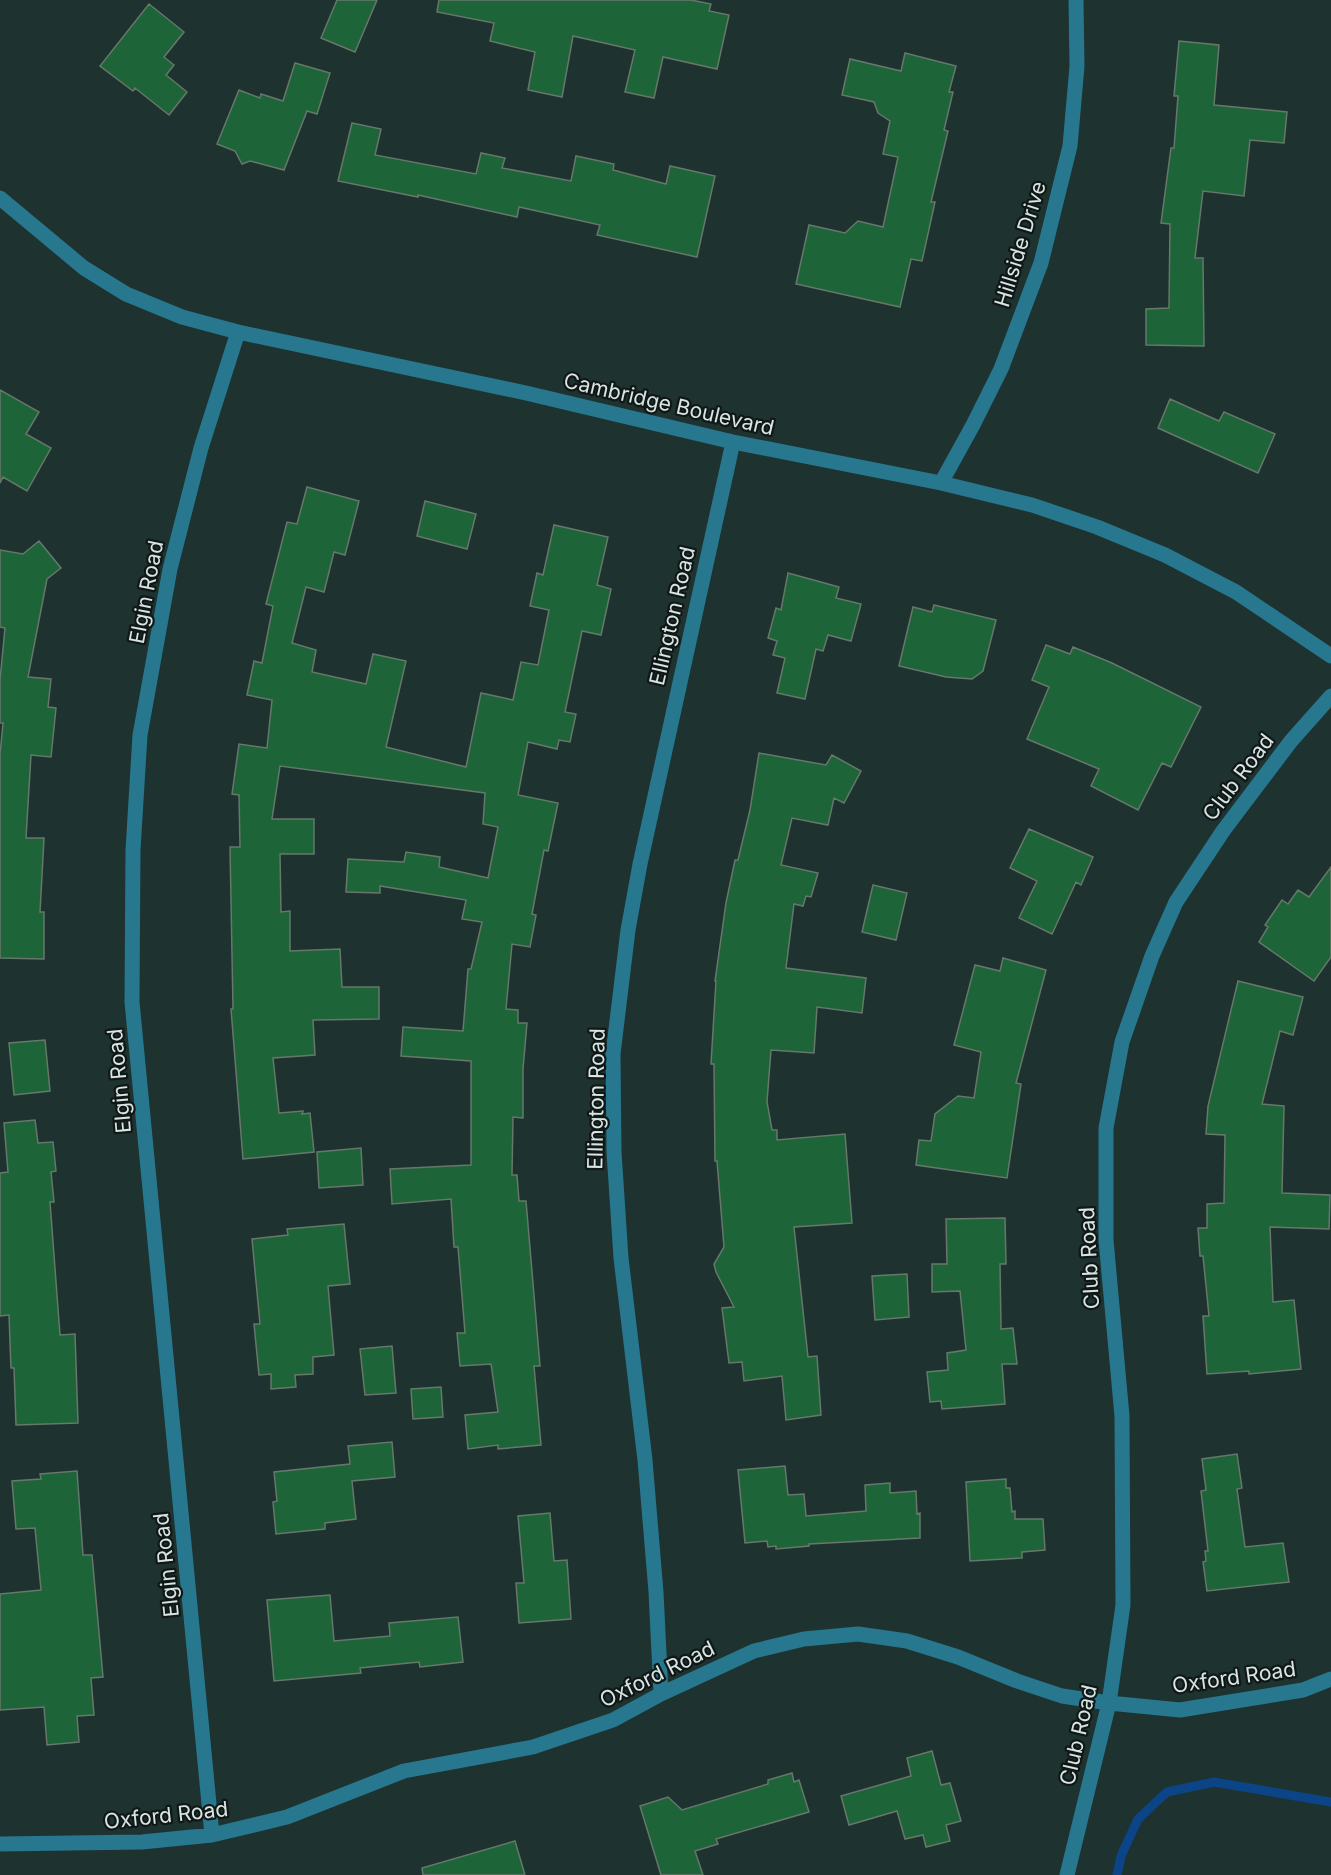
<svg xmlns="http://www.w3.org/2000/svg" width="1331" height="1875" font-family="Inter,sans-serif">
	<rect width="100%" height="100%" fill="#1e3230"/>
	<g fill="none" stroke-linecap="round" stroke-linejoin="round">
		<path stroke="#0b4588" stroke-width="9" d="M 1117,1875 L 1121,1856 L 1138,1819 L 1167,1792 L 1214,1782 L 1331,1802"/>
	</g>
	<path fill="#1d6438" stroke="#67776b" stroke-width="1.5" d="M 337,0 L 377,0 L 355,52 L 321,38 Z
		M 439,0 L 691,0 L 711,4 L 709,11 L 729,15 L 717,69 L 663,57 L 654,98 L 625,92 L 635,50 L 573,36 L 562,97 L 528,90 L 535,52 L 490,41 L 494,23 L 437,12 Z
		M 149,4 L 184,32 L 164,57 L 174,65 L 166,75 L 187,92 L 169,115 L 135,88 L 133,91 L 100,66 Z
		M 1179,41 L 1219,45 L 1214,105 L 1287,112 L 1284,143 L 1250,140 L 1244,196 L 1203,191 L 1195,258 L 1203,258 L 1204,346 L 1146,345 L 1146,309 L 1169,308 L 1170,224 L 1161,223 L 1171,148 L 1174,148 L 1178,96 L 1174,96 Z
		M 905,53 L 956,66 L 949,92 L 953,92 L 944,130 L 948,131 L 931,202 L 935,202 L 922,261 L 911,259 L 900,307 L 796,284 L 809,225 L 845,233 L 858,221 L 883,227 L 898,157 L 883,154 L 890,121 L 878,113 L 874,102 L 842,95 L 850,59 L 901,71 Z
		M 295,63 L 330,73 L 317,114 L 307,111 L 284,170 L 250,161 L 242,164 L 235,151 L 217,144 L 239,90 L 260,98 L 261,94 L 283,101 Z
		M 352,123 L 381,129 L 375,155 L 476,174 L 481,153 L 505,158 L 502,168 L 571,181 L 576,156 L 614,164 L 613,170 L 666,184 L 670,166 L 715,176 L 697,257 L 597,235 L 600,225 L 519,207 L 517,217 L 418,195 L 418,197 L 338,181 Z
		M 0,390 L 39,412 L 26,434 L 51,448 L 27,491 L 3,477 L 0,483 Z
		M 1170,399 L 1219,421 L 1224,412 L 1275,434 L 1258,473 L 1158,428 Z
		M 307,487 L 359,501 L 345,555 L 334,552 L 324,592 L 306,587 L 292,643 L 316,650 L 312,672 L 366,684 L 373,654 L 406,661 L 386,747 L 466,767 L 481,693 L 513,700 L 521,662 L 538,665 L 549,610 L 530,606 L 537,573 L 543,575 L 554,525 L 608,537 L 597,585 L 611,589 L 601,635 L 582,631 L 565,712 L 576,714 L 570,742 L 559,740 L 557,749 L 528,742 L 518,795 L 558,803 L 548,851 L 544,850 L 532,914 L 536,915 L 530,947 L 512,944 L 506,1009 L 518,1010 L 518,1023 L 527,1023 L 523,1069 L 523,1118 L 513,1117 L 512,1175 L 517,1175 L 519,1201 L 526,1201 L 540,1366 L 534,1366 L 541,1445 L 498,1449 L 498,1445 L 468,1449 L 465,1415 L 498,1412 L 491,1364 L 460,1366 L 457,1333 L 465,1333 L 458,1247 L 454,1247 L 451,1199 L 392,1204 L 390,1169 L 471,1165 L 471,1061 L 401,1056 L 403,1027 L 463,1031 L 468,969 L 471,969 L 482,922 L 462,919 L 466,900 L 380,886 L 380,893 L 346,892 L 348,859 L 404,862 L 406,852 L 440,857 L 439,867 L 488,878 L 498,827 L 483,824 L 485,793 L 280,766 L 272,819 L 314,819 L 314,854 L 280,854 L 281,912 L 290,911 L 290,951 L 340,949 L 342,987 L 379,987 L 379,1019 L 313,1020 L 315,1055 L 273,1058 L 279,1113 L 303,1111 L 302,1114 L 310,1113 L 314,1152 L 243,1159 L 231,1009 L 233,1009 L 230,847 L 240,847 L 239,795 L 232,794 L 239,744 L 267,748 L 272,700 L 247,695 L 254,661 L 262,663 L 273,606 L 266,604 L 287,522 L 297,524 Z
		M 425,501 L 476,514 L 467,549 L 417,536 Z
		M 39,541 L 61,568 L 47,579 L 28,677 L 51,679 L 48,707 L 56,708 L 51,757 L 31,755 L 26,838 L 44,838 L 40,912 L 44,912 L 44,959 L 0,958 L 0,755 L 3,723 L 0,723 L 0,680 L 5,628 L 0,627 L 0,550 L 23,554 Z
		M 788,573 L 839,587 L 836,598 L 861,604 L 851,641 L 828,635 L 823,651 L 816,649 L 805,699 L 777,693 L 785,658 L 773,655 L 777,641 L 768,638 L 776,608 L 781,610 Z
		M 934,605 L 996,620 L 983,671 L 972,679 L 946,677 L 899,666 L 913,607 L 932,612 Z
		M 1046,645 L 1070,654 L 1073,647 L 1112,663 L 1201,707 L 1171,767 L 1162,763 L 1138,810 L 1091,786 L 1099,769 L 1027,739 L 1049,687 L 1032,680 Z
		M 759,753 L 826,765 L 832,755 L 861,771 L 844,803 L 834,798 L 828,825 L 792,818 L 781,865 L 818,873 L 811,897 L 806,896 L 803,906 L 794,904 L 786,968 L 866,978 L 862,1013 L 817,1007 L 814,1053 L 771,1050 L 767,1102 L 772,1130 L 777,1130 L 777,1140 L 845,1134 L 852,1223 L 794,1227 L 808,1357 L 817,1356 L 821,1415 L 786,1420 L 782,1376 L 744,1381 L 742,1362 L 729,1363 L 722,1308 L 734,1307 L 716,1272 L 714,1264 L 724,1247 L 717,1161 L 715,1161 L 714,1064 L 711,1064 L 716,981 L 715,981 L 726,903 L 735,860 L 738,860 L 750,810 Z
		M 1029,829 L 1093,857 L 1081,885 L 1076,882 L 1052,934 L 1019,918 L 1037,881 L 1010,868 Z
		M 1331,867 L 1331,957 L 1314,981 L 1259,942 L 1268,927 L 1265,925 L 1282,900 L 1288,904 L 1298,890 L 1309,897 Z
		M 873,885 L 907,893 L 896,940 L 862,932 Z
		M 1003,958 L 1046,970 L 1016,1083 L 1021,1084 L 1007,1178 L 916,1165 L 919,1140 L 931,1141 L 935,1114 L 958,1096 L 974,1098 L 981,1052 L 954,1045 L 975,965 L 1000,971 Z
		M 1238,981 L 1303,997 L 1293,1035 L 1280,1031 L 1262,1104 L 1284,1106 L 1282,1193 L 1330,1195 L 1329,1229 L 1270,1227 L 1273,1302 L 1294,1300 L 1301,1369 L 1249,1374 L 1249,1371 L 1207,1374 L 1203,1316 L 1209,1316 L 1203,1256 L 1200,1256 L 1198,1228 L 1207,1228 L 1207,1204 L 1224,1203 L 1225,1135 L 1206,1134 L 1208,1106 Z
		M 45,1040 L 50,1091 L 14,1095 L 9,1043 Z
		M 35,1120 L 38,1143 L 53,1142 L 56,1171 L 51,1172 L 54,1202 L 50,1202 L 60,1335 L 75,1334 L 78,1423 L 16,1425 L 14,1368 L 11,1368 L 9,1315 L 0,1316 L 0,1173 L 8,1172 L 4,1123 Z
		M 361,1148 L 363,1185 L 319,1188 L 317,1152 Z
		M 1005,1218 L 1006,1264 L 1000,1264 L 1001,1329 L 1013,1328 L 1017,1364 L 1002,1364 L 1005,1404 L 942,1409 L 941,1401 L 930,1402 L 927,1372 L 948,1370 L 947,1353 L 966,1350 L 960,1291 L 932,1292 L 932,1264 L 947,1264 L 946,1219 Z
		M 344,1224 L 350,1284 L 328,1286 L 334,1355 L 313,1357 L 313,1374 L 295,1375 L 296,1387 L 271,1389 L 271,1374 L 259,1375 L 254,1324 L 260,1324 L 252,1239 L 288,1235 L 287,1229 Z
		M 907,1274 L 909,1317 L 875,1320 L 872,1276 Z
		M 392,1346 L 396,1393 L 365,1395 L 360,1349 Z
		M 441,1387 L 443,1417 L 413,1419 L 411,1389 Z
		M 392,1442 L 395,1477 L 352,1481 L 356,1519 L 325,1523 L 325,1529 L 276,1534 L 273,1502 L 277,1501 L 274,1472 L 350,1464 L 348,1446 Z
		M 1237,1454 L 1242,1488 L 1237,1489 L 1245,1547 L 1283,1543 L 1289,1582 L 1207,1591 L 1203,1562 L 1206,1561 L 1205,1551 L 1208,1551 L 1201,1491 L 1206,1490 L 1202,1459 Z
		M 785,1466 L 788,1495 L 804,1494 L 806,1516 L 866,1511 L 865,1485 L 890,1483 L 890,1493 L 916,1491 L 917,1514 L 920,1513 L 920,1538 L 809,1544 L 809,1546 L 776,1549 L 776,1546 L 768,1547 L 767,1541 L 745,1543 L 738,1470 Z
		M 77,1471 L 83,1555 L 92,1555 L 103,1677 L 91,1678 L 94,1715 L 77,1716 L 79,1742 L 47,1745 L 44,1707 L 0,1710 L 0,1594 L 41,1590 L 35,1528 L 16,1529 L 12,1481 L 41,1479 L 40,1474 Z
		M 1006,1479 L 1006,1488 L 1010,1488 L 1012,1512 L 1015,1511 L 1015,1519 L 1043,1519 L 1045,1550 L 1022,1552 L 1022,1558 L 970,1561 L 966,1482 Z
		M 550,1513 L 554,1561 L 567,1560 L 571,1619 L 519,1623 L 516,1583 L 524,1583 L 518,1516 Z
		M 330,1595 L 334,1641 L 390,1636 L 389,1623 L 458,1617 L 463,1662 L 420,1667 L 419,1662 L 360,1668 L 361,1673 L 274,1681 L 267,1600 Z
		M 932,1751 L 941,1785 L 950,1783 L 961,1821 L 946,1825 L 950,1841 L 926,1847 L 923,1835 L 905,1839 L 897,1811 L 849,1825 L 841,1796 L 911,1776 L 907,1758 Z
		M 792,1773 L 794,1782 L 799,1780 L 809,1812 L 716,1839 L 718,1844 L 695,1851 L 703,1875 L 661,1875 L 640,1806 L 668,1797 L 682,1810 L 768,1784 L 768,1780 Z
		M 515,1841 L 525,1875 L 423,1875 L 422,1868 Z"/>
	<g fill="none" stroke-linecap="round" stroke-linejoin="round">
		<path stroke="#27778f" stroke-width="15" d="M 0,198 L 84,268 L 126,294 L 182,317 L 238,332 L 526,393 L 733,442 L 941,483 L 1032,505 L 1097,527 L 1165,555 L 1236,592 L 1331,656
			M 941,483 L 973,425 L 1001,369 L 1041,263 L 1070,146 L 1077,66 L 1076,0
			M 661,1694 L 656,1592 L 645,1460 L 621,1258 L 614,1152 L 613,1054 L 628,930 L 640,864 L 733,442
			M 212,1835 L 132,1002 L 133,850 L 140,735 L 170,569 L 201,448 L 238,332
			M 0,1844 L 142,1842 L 212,1835 L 287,1817 L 404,1771 L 533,1747 L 613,1720 L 661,1694 L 754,1651 L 804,1639 L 858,1634 L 907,1641 L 958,1657 L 1017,1681 L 1062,1696 L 1109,1703 L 1180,1710 L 1303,1690 L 1331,1679
			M 1067,1875 L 1109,1703 L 1123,1605 L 1122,1416 L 1106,1240 L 1106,1128 L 1122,1042 L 1152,956 L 1176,902 L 1223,831 L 1291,741 L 1331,696"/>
	</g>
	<g text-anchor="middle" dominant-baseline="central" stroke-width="4.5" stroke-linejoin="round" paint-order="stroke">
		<g font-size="21" fill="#d9e5e3" stroke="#0f1817">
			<text transform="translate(1020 244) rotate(-73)">Hillside Drive</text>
			<text transform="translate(669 404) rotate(13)">Cambridge Boulevard</text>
			<text transform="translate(146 592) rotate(-79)">Elgin Road</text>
			<text transform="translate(672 616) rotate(-77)">Ellington Road</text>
			<text transform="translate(1238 777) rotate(-53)">Club Road</text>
			<text transform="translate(119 1081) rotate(-95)">Elgin Road</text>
			<text transform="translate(596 1099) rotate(-89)">Ellington Road</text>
			<text transform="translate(1089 1258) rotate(-93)">Club Road</text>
			<text transform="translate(166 1565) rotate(-96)">Elgin Road</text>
			<text transform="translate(657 1674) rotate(-26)">Oxford Road</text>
			<text transform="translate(1234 1677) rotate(-8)">Oxford Road</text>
			<text transform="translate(1078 1735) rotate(-77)">Club Road</text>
			<text transform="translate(166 1815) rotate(-6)">Oxford Road</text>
		</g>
	</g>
</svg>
